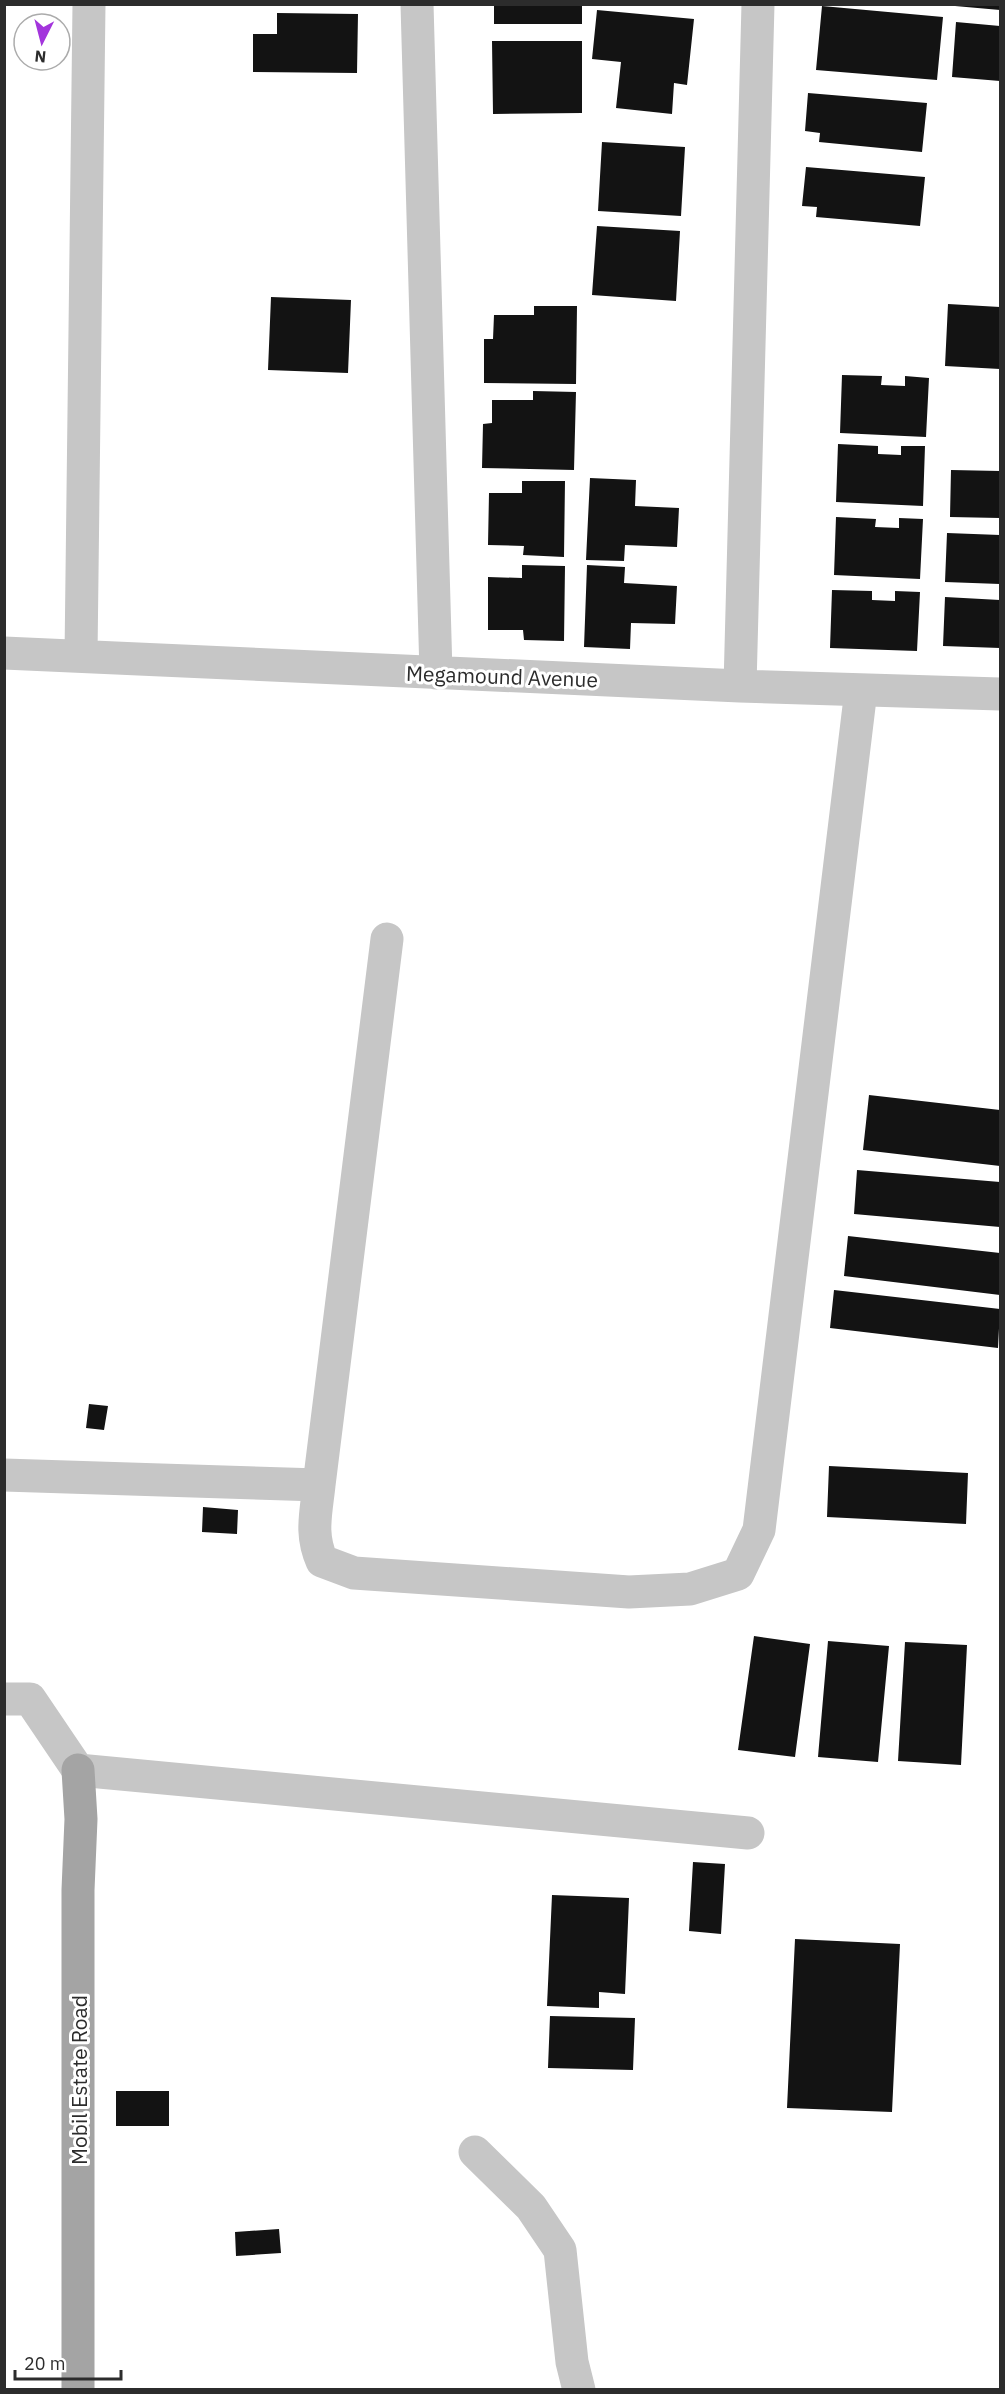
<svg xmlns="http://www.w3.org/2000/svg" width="1005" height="2394" font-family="'IBM Plex Sans',sans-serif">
	<rect width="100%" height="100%" fill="#fff"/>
	<path fill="#131313" d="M 494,4 L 582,4 L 582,24 L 494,24 Z
		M 955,4 L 1000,4 L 1000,10 L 955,6 Z
		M 822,6 L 943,17 L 937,80 L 816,70 Z
		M 597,10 L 694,19 L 687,85 L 674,83 L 672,114 L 616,108 L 621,62 L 592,59 Z
		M 277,13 L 358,14 L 357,73 L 253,72 L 253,34 L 277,34 Z
		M 956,22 L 1000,26 L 1000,81 L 952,77 Z
		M 492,41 L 582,41 L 582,113 L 493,114 Z
		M 808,93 L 927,103 L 922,152 L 819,142 L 820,133 L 805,131 Z
		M 602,142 L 685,147 L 681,216 L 598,211 Z
		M 806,167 L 925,177 L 920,226 L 816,217 L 817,207 L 802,206 Z
		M 597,226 L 680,231 L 676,301 L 592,295 Z
		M 271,297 L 351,300 L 348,373 L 268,370 Z
		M 948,304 L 1000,307 L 1000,369 L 945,366 Z
		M 534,306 L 577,306 L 576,384 L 484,383 L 484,339 L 493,339 L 494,315 L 534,315 Z
		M 842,375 L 882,376 L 881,385 L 905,386 L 905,376 L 929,378 L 926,437 L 840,433 Z
		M 533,391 L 576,392 L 574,470 L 482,468 L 483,424 L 492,423 L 492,400 L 533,400 Z
		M 838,444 L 878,446 L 878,454 L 901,455 L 901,446 L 925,446 L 923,506 L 836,502 Z
		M 951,470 L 1000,471 L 1000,518 L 950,517 Z
		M 590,478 L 636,480 L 635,506 L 679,508 L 677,547 L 625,545 L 624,561 L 586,560 Z
		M 522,481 L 565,481 L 564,557 L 523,555 L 524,546 L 488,545 L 489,493 L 522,493 Z
		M 836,517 L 876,519 L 875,527 L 899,528 L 899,518 L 923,519 L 920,579 L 834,575 Z
		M 947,533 L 1000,535 L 1000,584 L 945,582 Z
		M 522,565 L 565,566 L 564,641 L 524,640 L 523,630 L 488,630 L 488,577 L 522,578 Z
		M 587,565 L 625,567 L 624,583 L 677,586 L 675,624 L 631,623 L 630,649 L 584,647 Z
		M 832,590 L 872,591 L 872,600 L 895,601 L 895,591 L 920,592 L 917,651 L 830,648 Z
		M 945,597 L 1000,600 L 1000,648 L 943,646 Z
		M 869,1095 L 1000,1110 L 1000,1166 L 863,1150 Z
		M 857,1170 L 1000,1182 L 1000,1227 L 854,1214 Z
		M 848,1236 L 1000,1253 L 1000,1295 L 844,1276 Z
		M 834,1290 L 1000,1309 L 998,1348 L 830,1328 Z
		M 89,1404 L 108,1406 L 104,1430 L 86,1428 Z
		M 829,1466 L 968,1473 L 966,1524 L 827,1517 Z
		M 203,1507 L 238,1510 L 237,1534 L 202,1532 Z
		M 754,1636 L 810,1644 L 795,1757 L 738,1750 Z
		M 828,1641 L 889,1646 L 878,1762 L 818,1757 Z
		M 905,1642 L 967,1645 L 961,1765 L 898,1761 Z
		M 693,1862 L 725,1864 L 721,1934 L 689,1931 Z
		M 552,1895 L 629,1898 L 625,1994 L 599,1992 L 599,2008 L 547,2006 Z
		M 795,1939 L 900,1944 L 892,2112 L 787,2108 Z
		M 550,2016 L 635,2018 L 633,2070 L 548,2068 Z
		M 116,2091 L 169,2091 L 169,2126 L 116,2126 Z
		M 279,2229 L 281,2253 L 236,2256 L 235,2232 Z"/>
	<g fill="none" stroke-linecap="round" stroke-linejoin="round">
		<path stroke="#c6c6c6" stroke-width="33" d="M 417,4 L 436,673
			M 4,653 L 740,686 L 1000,694
			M 81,656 L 89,4
			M 740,686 L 758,4
			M 4,1475 L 319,1485 C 316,1514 310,1534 322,1561 L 354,1573 L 629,1592 L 690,1589 L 738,1574 L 759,1530 L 861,690
			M 319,1485 L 387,939
			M 4,1699 L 30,1699 L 78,1770 L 748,1833
			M 475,2152 L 531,2207 L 560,2250 L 572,2362 L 579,2390"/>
		<path stroke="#a4a4a4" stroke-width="33" d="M 78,1770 L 81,1819 L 78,1890 L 78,2390"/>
	</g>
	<g text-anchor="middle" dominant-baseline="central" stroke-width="6" stroke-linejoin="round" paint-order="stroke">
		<g font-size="21" fill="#2c2c2c" stroke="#fff">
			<text transform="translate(502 676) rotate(2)">Megamound Avenue</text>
			<text transform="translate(79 2080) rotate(-90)">Mobil Estate Road</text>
		</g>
	</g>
	<rect width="1005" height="2394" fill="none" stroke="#2c2c2c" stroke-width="12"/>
	<g transform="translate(42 42) rotate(186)"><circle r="28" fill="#ffffff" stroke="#ababab" stroke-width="1.5"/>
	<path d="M0-4.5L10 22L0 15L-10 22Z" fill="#a335dc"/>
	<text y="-9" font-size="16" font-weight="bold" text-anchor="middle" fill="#2c2c2c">N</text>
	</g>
	<path d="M15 2370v9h106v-9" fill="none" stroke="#2c2c2c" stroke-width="3"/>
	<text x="24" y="2370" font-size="18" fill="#2c2c2c" stroke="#ffffff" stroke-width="4.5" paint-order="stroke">20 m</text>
</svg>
